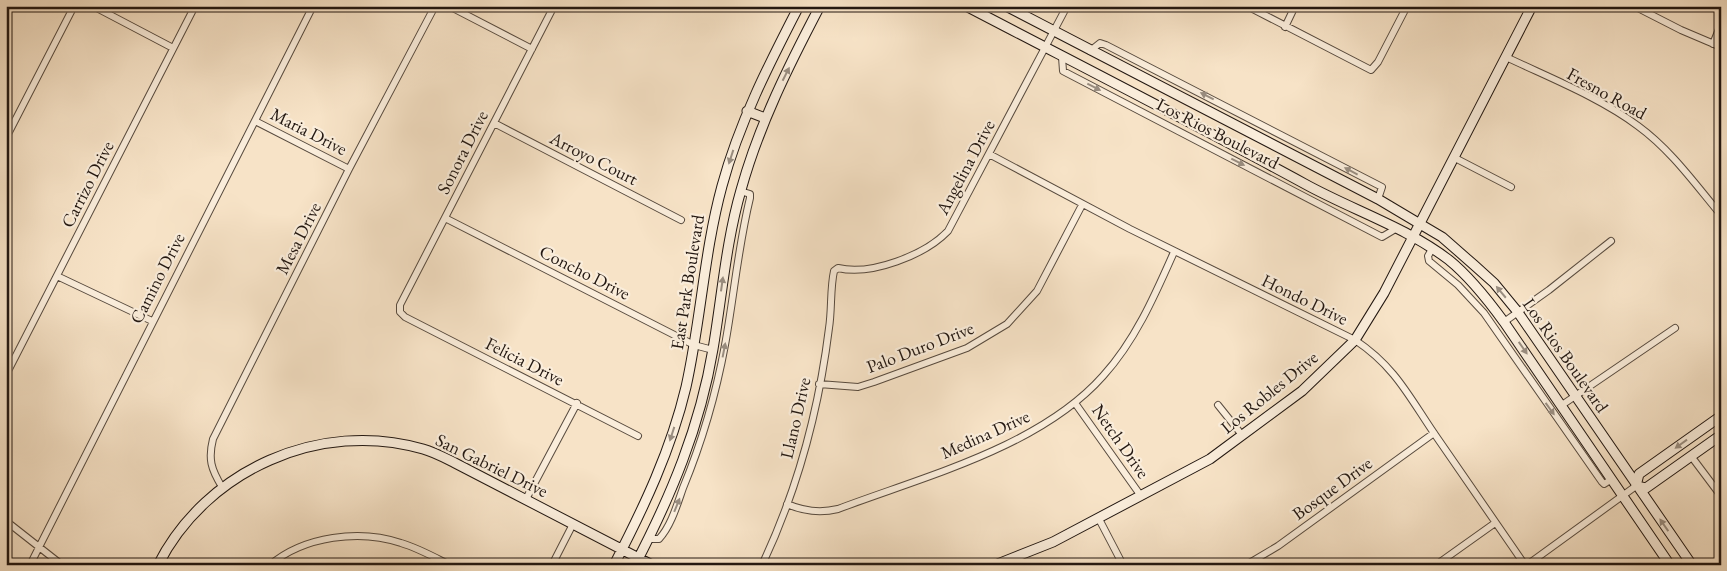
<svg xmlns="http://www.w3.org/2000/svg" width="1727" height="571" font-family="'EB Garamond',serif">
	<rect width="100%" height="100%" fill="#f7e3c7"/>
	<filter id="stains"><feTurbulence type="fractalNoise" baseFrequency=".004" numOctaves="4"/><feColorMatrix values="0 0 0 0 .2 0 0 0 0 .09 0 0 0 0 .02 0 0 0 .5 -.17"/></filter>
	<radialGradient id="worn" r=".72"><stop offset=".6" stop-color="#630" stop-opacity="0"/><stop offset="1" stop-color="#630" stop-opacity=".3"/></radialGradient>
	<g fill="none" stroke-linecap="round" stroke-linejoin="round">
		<defs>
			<path id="street" d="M 93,6 L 173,48
				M 449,6 L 532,49
				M 554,6 L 400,305 L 400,312 L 405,317 L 638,436
				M 1247,6 L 1371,70 L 1378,62 L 1407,6
				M 1634,6 L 1681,30 L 1721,47
				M 1285,27 L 1295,6
				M 1713,44 L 1721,24
				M 1090,51 L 1100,43 L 1106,45 L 1382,187 L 1378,199
				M 1062,57 L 1063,71 L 1382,237 L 1397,228
				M 1506,57 C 1550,78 1599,97 1638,126 C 1671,150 1695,184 1721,215
				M 255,121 L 349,169
				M 494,123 L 681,220
				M 6,138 L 74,6
				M 989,154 L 1130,229 L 1355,340 C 1397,368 1410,399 1438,439 C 1467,481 1496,523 1525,565
				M 1455,158 L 1511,187
				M 445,218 L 694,345 L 713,350
				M 1432,249 L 1428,256 L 1429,261 L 1458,285 L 1484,313 L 1602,482 L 1604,484 L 1612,479
				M 57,276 L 152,321
				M 1504,322 L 1549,290 L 1611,241
				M 6,375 L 195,6
				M 819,384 L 858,387 L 874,382 L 967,348 L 1007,324 L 1037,291 L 1082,205
				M 1075,403 L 1141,496
				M 1218,405 L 1242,435
				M 1562,405 L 1675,328
				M 1691,456 L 1721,496
				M 222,487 C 211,469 208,459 213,439 L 349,169 L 435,6
				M 526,499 L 577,403
				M 787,504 C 803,511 821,513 838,509 C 925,476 1040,447 1103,376 C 1135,341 1155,295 1174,252
				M 1099,519 L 1123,565
				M 6,521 L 62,565
				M 649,539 L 659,539 C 671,526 677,505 683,488 C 702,442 716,394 725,345 C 734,296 738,247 750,198 L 750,194 L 740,191
				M 30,565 L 313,6
				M 270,565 C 304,536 360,529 401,543 C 418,548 434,557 450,565
				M 552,565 L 573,524
				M 762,565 C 797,491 819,409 829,328 C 832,309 830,289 834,271 L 838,268 C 871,276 925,255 948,231 L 1067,6
				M 1246,565 L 1278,546 L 1434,433
				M 1436,565 L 1495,523
				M 1527,565 L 1636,486"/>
			<path id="secondary" d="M 966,6 C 1079,65 1193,123 1305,184 C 1352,210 1406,227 1449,260 C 1470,277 1488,300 1504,322 L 1670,565
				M 1006,6 L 1378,199 L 1420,224 L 1442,237 L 1474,265 L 1494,283 L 1517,311 L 1692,565
				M 747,111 L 765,118
				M 1721,416 L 1639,474 L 1636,486 L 1646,488 L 1721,435
				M 158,565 C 206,470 320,419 423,449 C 434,452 445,458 455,463 L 652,565
				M 614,565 C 644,507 671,450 686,387 C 701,320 704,252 722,186 C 739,123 769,64 799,6
				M 635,565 C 671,496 700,427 713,349 C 722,296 726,242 741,190 C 759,125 789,65 820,6
				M 995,565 L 1053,542 L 1210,459 L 1302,391 L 1355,340 L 1384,293 L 1532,6"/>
		</defs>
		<use href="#street" stroke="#574a3e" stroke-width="8"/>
		<use href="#secondary" stroke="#221711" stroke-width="11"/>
		<use href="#street" stroke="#faeddb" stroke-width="6"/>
		<use href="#secondary" stroke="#faeddb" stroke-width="9"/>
	</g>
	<defs><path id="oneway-solid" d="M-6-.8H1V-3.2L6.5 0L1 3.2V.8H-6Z" transform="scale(1.25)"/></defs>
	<g fill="#998d80">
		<use href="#oneway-solid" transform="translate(786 74) rotate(-63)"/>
		<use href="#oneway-solid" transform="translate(1094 87) rotate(27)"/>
		<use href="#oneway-solid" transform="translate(1207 96) rotate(-153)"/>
		<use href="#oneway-solid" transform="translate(731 157) rotate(108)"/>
		<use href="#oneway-solid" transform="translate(1238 162) rotate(27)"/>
		<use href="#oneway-solid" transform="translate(1351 171) rotate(-152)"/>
		<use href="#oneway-solid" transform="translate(722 284) rotate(-82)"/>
		<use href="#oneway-solid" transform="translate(1501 292) rotate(-130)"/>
		<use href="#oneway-solid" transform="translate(1523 348) rotate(55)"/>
		<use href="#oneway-solid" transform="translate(724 350) rotate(-79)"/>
		<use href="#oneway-solid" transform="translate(1550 409) rotate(54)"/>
		<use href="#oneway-solid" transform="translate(672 434) rotate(108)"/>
		<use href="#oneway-solid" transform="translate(1681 444) rotate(144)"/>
		<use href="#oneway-solid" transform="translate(677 505) rotate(-68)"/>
		<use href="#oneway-solid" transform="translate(1664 525) rotate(-125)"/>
	</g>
	<g text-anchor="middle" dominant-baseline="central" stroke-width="4.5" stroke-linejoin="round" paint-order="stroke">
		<g font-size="18" fill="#221711" stroke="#faeddb">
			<text transform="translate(1607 93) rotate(29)">Fresno Road</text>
			<text transform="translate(309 131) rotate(27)">Maria Drive</text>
			<text transform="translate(1218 133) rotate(27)">Los Rios Boulevard</text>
			<text transform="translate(462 152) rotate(-63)">Sonora Drive</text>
			<text transform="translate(594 158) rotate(27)">Arroyo Court</text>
			<text transform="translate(965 167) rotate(-62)">Angelina Drive</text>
			<text transform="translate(87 184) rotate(-63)">Carrizo Drive</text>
			<text transform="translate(298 238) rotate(-63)">Mesa Drive</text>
			<text transform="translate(585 272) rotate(27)">Concho Drive</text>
			<text transform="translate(157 278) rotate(-63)">Camino Drive</text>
			<text transform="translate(687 282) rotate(-81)">East Park Boulevard</text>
			<text transform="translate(1305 299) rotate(26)">Hondo Drive</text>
			<text transform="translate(920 347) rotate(-21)">Palo Duro Drive</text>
			<text transform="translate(1566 355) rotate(55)">Los Rios Boulevard</text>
			<text transform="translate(525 361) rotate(27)">Felicia Drive</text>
			<text transform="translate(1269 392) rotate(-39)">Los Robles Drive</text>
			<text transform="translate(795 418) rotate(-77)">Llano Drive</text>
			<text transform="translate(985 434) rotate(-24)">Medina Drive</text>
			<text transform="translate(1121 441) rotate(55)">Netch Drive</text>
			<text transform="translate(492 465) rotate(26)">San Gabriel Drive</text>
			<text transform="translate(1332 488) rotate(-36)">Bosque Drive</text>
		</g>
	</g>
	<rect width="1727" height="571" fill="none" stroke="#f7e3c7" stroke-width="25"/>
	<rect x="8" y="8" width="1712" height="556" fill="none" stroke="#221711" stroke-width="2.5"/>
	<rect x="12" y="12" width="1702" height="546" fill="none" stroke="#221711"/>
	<rect width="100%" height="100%" filter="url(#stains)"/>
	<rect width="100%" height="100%" fill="url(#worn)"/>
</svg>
